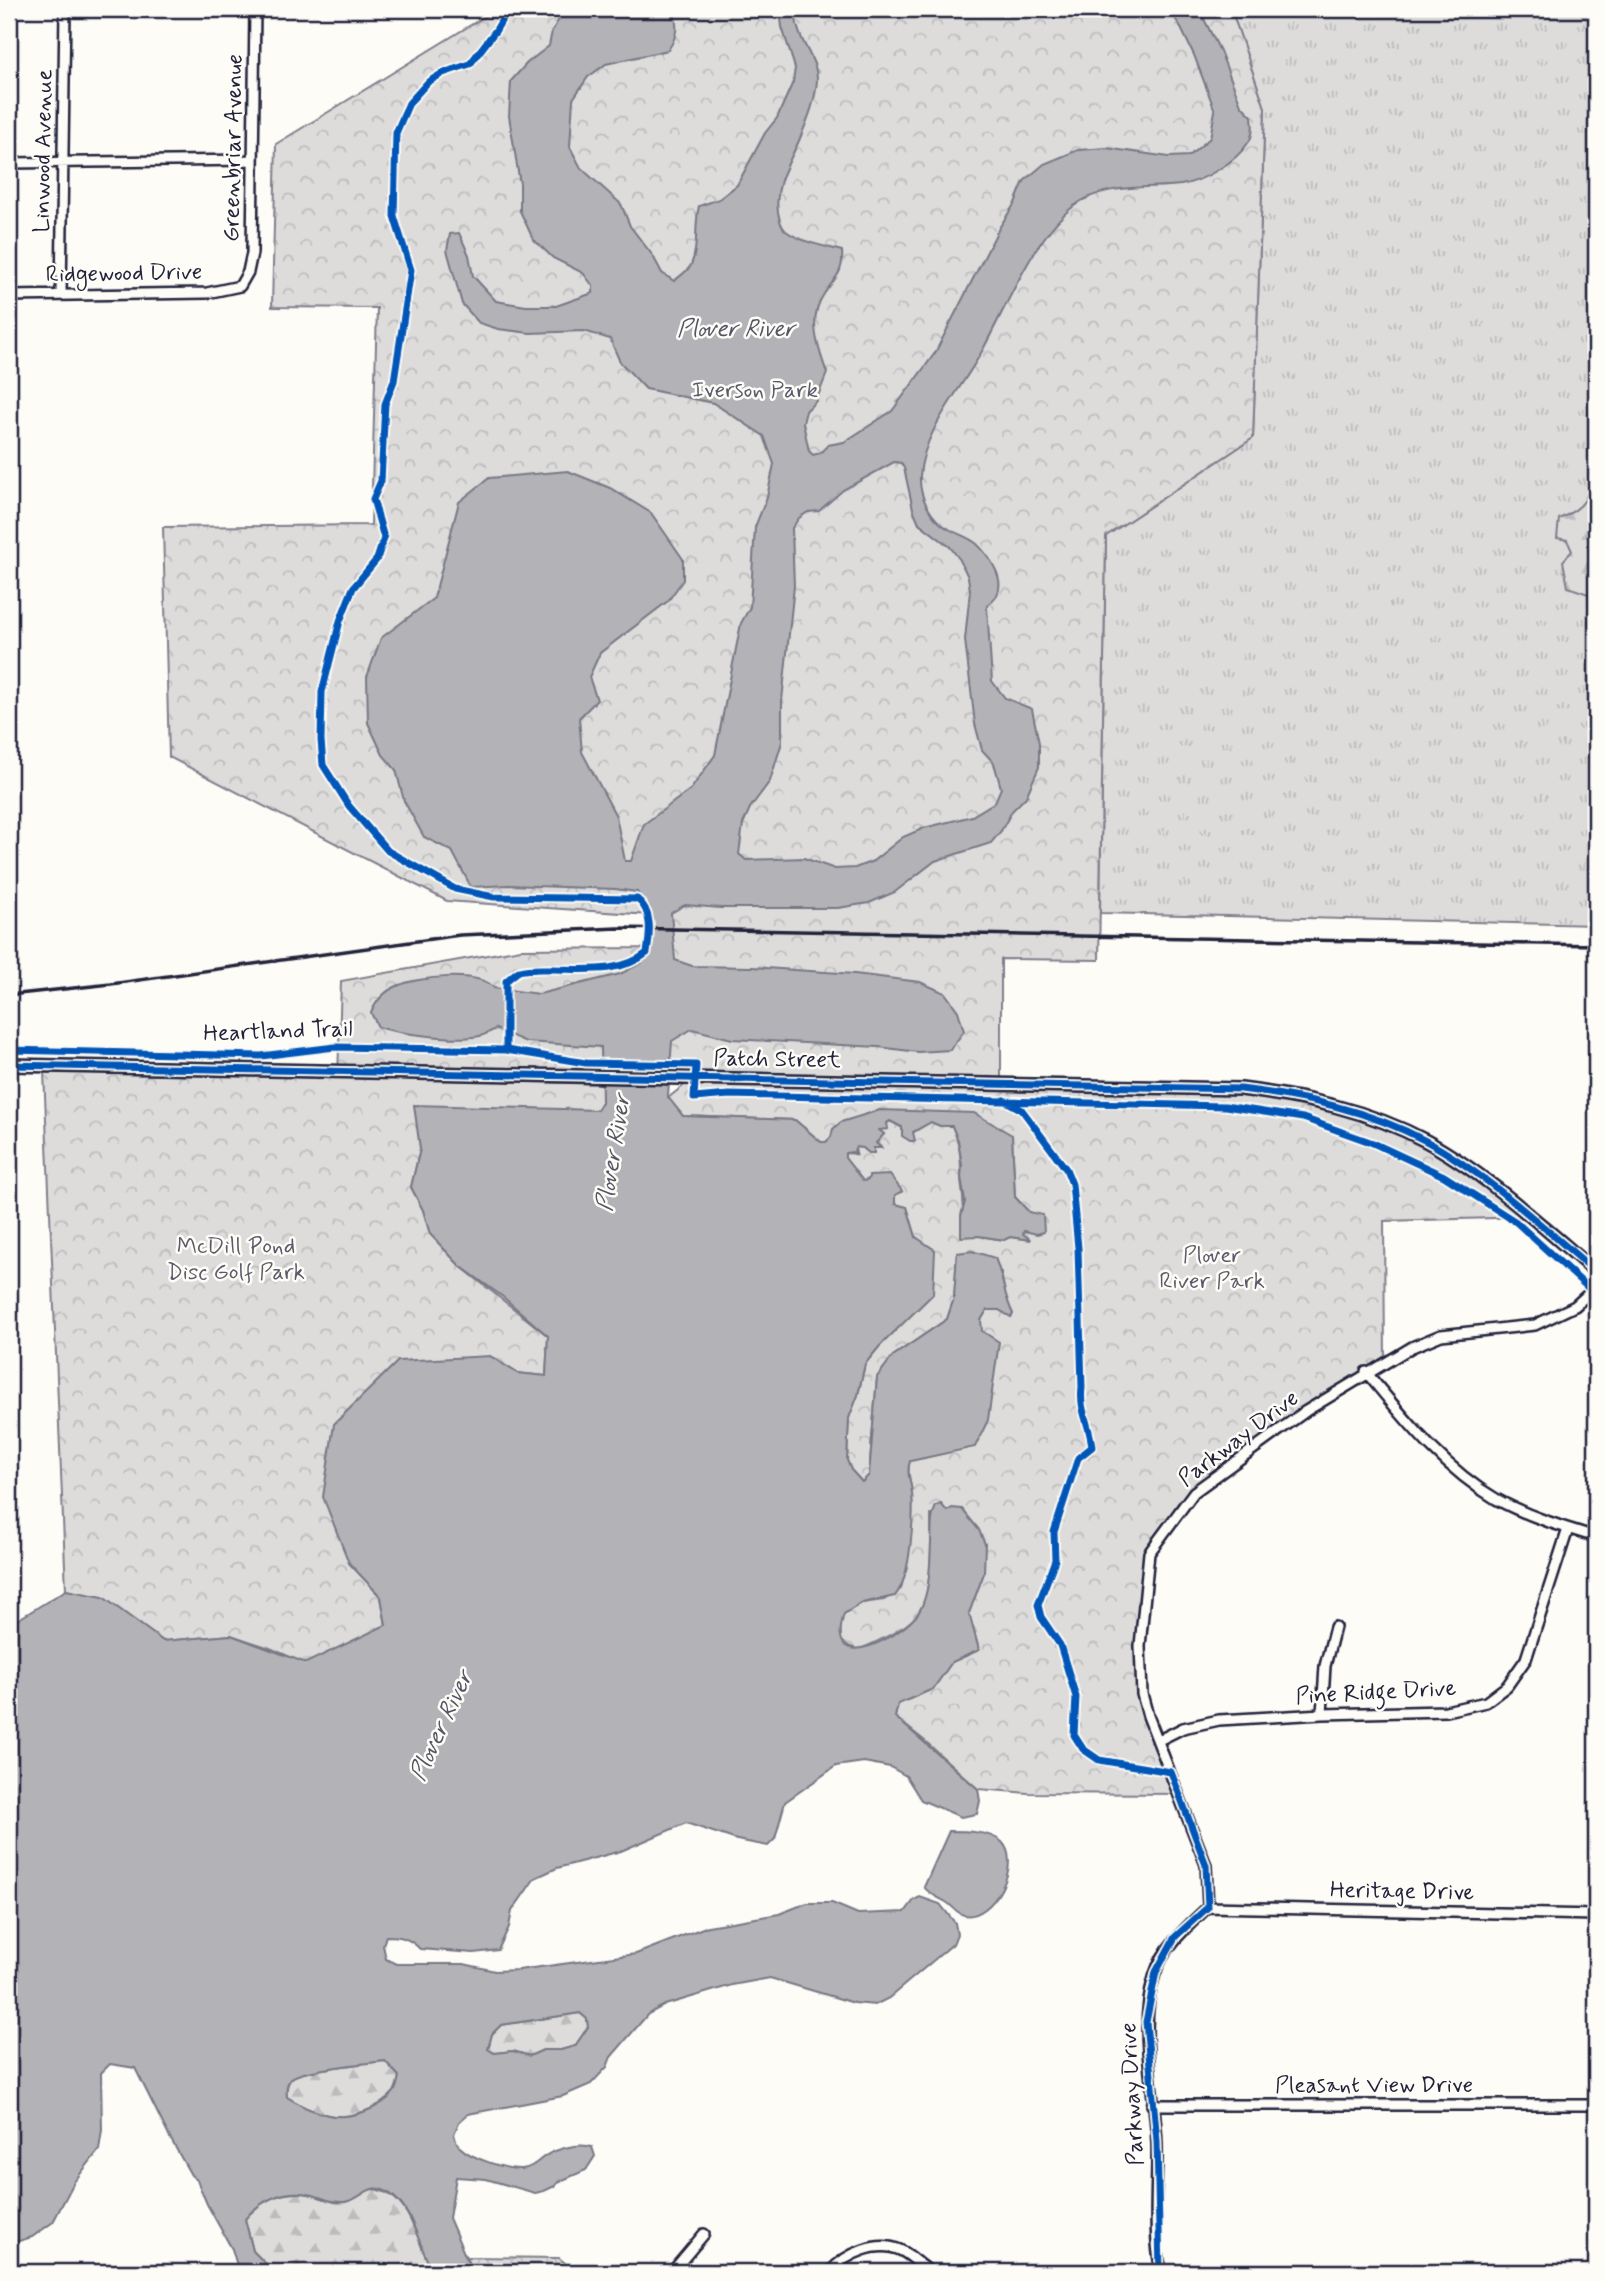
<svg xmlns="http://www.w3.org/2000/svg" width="1605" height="2281" font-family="Mynerve,sans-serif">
	<defs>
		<pattern id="grass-tufts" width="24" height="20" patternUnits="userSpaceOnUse" patternTransform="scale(1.75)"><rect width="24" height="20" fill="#dddcdb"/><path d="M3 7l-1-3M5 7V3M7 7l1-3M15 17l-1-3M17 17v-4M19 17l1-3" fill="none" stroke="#bdbcbd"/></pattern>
		<pattern id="forest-firs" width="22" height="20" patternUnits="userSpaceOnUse" patternTransform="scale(1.75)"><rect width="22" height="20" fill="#dddcdb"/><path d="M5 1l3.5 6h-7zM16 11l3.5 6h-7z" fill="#bdbcbd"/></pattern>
		<pattern id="park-crowns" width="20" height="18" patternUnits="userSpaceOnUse" patternTransform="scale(1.75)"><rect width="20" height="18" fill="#dddcdb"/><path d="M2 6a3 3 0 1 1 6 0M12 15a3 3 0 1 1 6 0" fill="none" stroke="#bdbcbd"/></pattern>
	</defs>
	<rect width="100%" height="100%" fill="#fdfcf7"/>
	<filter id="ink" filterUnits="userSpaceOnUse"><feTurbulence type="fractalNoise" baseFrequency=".0143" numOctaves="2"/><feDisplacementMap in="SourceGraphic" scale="14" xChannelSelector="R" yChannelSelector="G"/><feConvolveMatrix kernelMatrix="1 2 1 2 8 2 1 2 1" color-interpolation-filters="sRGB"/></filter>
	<g filter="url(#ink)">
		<path fill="url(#grass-tufts)" stroke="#807f8b" stroke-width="2" d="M 1231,9 L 1596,9 L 1596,925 L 1100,913 L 1106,536 L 1253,438 L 1265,108 Z"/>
		<path fill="url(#forest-firs)" stroke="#807f8b" stroke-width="2" d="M 1596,469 L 1596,596 L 1594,596 L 1568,587 L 1563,561 L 1572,551 L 1567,540 L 1557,538 L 1559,519 C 1585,507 1588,500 1593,471 Z
			M 580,2013 L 587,2019 L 588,2027 L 575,2046 L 561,2050 L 543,2050 L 530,2056 L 513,2051 L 494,2053 L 488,2049 L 492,2034 L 501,2025 Z
			M 385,2061 L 399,2076 C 398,2081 397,2088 394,2092 C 380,2109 349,2120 328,2115 C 312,2112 300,2105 287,2097 C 286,2089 287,2082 293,2077 C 306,2069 368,2063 385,2061 Z
			M 368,2189 C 411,2189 416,2242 433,2272 L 274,2272 L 253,2251 L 245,2219 C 262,2199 283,2190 310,2194 C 322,2197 335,2206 348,2201 C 355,2198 362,2192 368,2189 Z"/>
		<path fill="url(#park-crowns)" stroke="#807f8b" stroke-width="2" d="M 497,9 L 1231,9 L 1265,108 L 1253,438 L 1106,536 L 1099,960 L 1001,959 L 1001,1082 L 1292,1096 L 1427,1142 L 1531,1217 L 1384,1221 L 1385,1362 L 1194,1492 L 1149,1553 L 1142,1694 L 1179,1794 L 1028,1793 L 978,1789 L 925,1741 L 895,1717 L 898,1704 L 933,1689 L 952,1662 L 979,1650 L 969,1613 L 984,1573 L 979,1530 L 962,1509 L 931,1515 C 931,1543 933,1589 919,1612 C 910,1626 888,1636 874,1643 C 860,1650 853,1652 841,1640 L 840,1626 L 843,1614 L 862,1603 L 884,1600 L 901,1589 C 908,1559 914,1525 912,1494 C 911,1481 906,1473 910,1461 L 975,1446 L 981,1320 L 987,1310 L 999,1310 L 1011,1317 L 1013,1314 L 1006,1299 L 1001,1272 L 957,1254 L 954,1298 L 947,1319 L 893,1356 L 877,1377 L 869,1475 L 863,1483 L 851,1470 L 847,1460 L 849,1418 L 858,1395 L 865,1364 L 879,1347 L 916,1237 L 907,1207 L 895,1204 L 895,1195 L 902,1192 L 877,1176 L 870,1176 L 868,1180 L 863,1181 L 845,1158 L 845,1153 L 856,1154 L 855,1147 L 863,1148 L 869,1153 L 874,1148 L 881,1147 L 876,1143 L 884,1134 L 879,1130 L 890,1121 L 912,1133 L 931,1122 L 940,1126 L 952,1126 C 960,1143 961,1158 961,1176 C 961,1191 966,1201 961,1216 L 979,1236 L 1004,1240 L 1010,1237 L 1029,1239 L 1023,1234 L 1024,1231 L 1029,1231 L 1029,1212 L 1015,1197 L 1012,1135 L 880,1110 L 833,1129 L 832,1137 L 826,1142 L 821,1142 L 795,1120 L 683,1116 L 668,1098 L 687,1083 L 472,1080 L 602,1084 L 602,1102 L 597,1110 L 420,1149 L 411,1187 L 423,1210 L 430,1234 L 460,1266 L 548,1336 L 546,1376 L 517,1373 L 490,1356 L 349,1563 L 381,1597 L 386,1625 L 306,1664 L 270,1648 L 231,1635 L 163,1641 L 103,1598 L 66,1590 L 44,1072 L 338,1078 L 341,981 L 521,949 L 651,948 L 650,915 L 447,901 L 169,757 L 163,527 L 371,525 L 377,308 L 272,307 L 276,144 Z
			M 466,2257 L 559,2258 L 576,2272 L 472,2272 Z"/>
		<path fill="#b2b2b7" stroke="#787885" stroke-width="2" fill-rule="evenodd" d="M 596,9 L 673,9 C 678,25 678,36 668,50 L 606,64 L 588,77 L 573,99 L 570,147 L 581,168 L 621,204 L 630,226 L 653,256 L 662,273 L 674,281 C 680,276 688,271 691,265 C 699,247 694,225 699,206 L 719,199 L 737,185 L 765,133 L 777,118 L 793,82 L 795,68 L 782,27 L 780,9 L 796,9 C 793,38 818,57 817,80 C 816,99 808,119 801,136 C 790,163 774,182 778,212 C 779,218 781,227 786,231 C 801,242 824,246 842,251 C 844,274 835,277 824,294 C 807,319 818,348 827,373 L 816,401 L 806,411 L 803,423 L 809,451 L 813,455 L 820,453 L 828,445 L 844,442 L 892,411 L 935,353 L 999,228 L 1015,203 L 1024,181 L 1044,164 L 1078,150 L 1106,148 L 1169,157 L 1189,156 L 1210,138 L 1215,111 L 1194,55 L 1179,24 L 1168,9 L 1199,9 L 1220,51 L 1241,105 L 1252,116 C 1253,125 1254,135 1248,143 C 1235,163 1203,181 1181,185 C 1144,189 1104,183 1074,206 C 1034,236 1005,310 981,353 C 960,391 923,431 920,476 C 919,496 930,519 949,529 C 957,534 969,537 977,544 C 988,555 1006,578 997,595 C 994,599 990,602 987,607 L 992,681 L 1005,698 L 1032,709 L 1039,743 L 1039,767 L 1026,797 L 1012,811 L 1001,831 L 991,843 L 935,861 L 895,892 L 869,903 L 838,908 L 720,908 L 685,905 L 671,913 L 675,960 L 692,966 L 752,967 L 855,974 L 920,982 L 945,993 L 958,1011 L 964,1031 L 950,1050 L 918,1052 L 878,1047 L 732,1039 L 692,1029 L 672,1041 L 668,1097 L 683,1116 L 795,1120 L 821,1142 L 826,1142 L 831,1137 L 833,1129 L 841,1122 L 880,1110 L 974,1113 L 1012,1135 L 1015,1197 L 1029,1212 L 1043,1215 L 1044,1232 L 1037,1234 L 1024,1231 L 1023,1234 L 1031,1240 L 1010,1237 L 1004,1240 L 979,1236 L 961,1237 L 961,1216 L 965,1202 L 961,1177 L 962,1165 L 958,1140 L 952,1126 L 940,1126 L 931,1122 L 913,1132 L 915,1141 L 910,1141 L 902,1136 L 902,1127 L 890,1121 L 887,1123 L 888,1129 L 879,1130 L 884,1134 L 876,1143 L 881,1148 L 874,1148 L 874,1153 L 869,1153 L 863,1148 L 856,1147 L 854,1150 L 857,1156 L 852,1152 L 845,1153 L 845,1158 L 863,1181 L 868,1180 L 869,1176 L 890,1175 L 902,1191 L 895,1195 L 895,1204 L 907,1207 L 916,1237 L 935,1250 L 933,1294 L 879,1347 L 865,1364 L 858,1395 L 849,1418 L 847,1460 L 851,1470 L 862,1482 L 869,1475 L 877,1377 L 893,1356 L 947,1319 L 954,1298 L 957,1253 L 972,1251 L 995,1258 C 1003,1277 1004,1296 1013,1314 L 1011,1317 L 999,1310 L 987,1310 L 981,1320 L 982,1331 L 999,1342 L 988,1420 L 975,1447 L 910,1461 C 906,1473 911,1481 912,1493 C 914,1519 911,1577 895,1596 L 862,1603 L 844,1614 C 823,1681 906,1634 919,1612 C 930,1593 930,1565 931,1543 C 932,1530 930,1518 936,1506 L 941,1504 L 947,1511 L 952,1508 L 962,1509 L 979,1530 L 985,1544 L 984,1573 L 969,1613 L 979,1650 L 952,1662 L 933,1689 L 898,1704 L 895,1717 L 978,1789 L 980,1801 L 977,1814 L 961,1817 L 921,1800 L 906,1776 L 890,1767 L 864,1762 L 836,1766 L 785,1802 L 775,1839 L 768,1846 L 737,1840 L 686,1823 L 621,1851 L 557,1868 L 535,1878 L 512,1911 L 509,1927 L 498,1950 L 474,1953 L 420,1949 C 409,1938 401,1936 386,1936 L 383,1945 L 386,1959 L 396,1964 L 464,1964 L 495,1971 L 518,1970 L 636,1954 L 708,1926 L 779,1914 L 807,1903 L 832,1903 L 858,1914 L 905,1912 L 914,1900 L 920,1897 L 940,1904 L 955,1923 L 957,1934 L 953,1944 L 889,1998 L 875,2005 L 854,2003 L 770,1978 L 732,1985 L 665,2005 L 648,2014 L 611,2057 L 607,2067 L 591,2084 L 563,2096 L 468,2114 L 459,2122 L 454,2134 C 455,2138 457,2145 461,2148 C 471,2158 507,2170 522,2169 C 530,2168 535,2164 541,2159 C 552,2150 578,2142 592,2147 L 595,2156 L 586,2170 L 558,2182 L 555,2186 L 544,2191 L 535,2193 L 486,2179 L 456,2177 L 449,2218 L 472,2272 L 433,2272 C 419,2248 415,2214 393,2196 C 369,2177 364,2200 344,2202 C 333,2203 323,2198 313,2195 C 286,2188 261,2199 245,2219 L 253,2251 L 274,2272 L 239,2272 L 232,2249 L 207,2204 L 197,2180 L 191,2175 L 169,2136 L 135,2068 L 110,2064 L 101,2073 L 102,2130 L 99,2150 L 74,2182 L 53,2222 L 32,2237 L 9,2244 L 9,1625 L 66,1590 L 103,1597 L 163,1641 L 231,1635 L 306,1663 L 386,1625 L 381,1597 L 349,1563 L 323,1497 L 334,1424 L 398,1361 L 490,1356 L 517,1373 L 546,1376 L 548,1336 L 503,1297 L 460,1266 L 430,1234 L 423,1210 L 411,1187 L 420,1149 L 414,1105 L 597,1110 L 602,1102 L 601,1047 L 526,1042 L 496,1029 C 491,1031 485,1035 480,1036 C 456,1041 401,1034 378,1027 L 371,1013 C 376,1001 385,991 397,986 C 417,977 480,970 494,988 L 539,994 L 620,974 L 642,963 L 651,949 L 650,907 L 637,892 L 615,889 L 509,885 L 471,887 L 452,851 L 424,837 L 404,801 L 396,770 L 383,755 L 368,723 L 367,677 L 381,638 L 434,598 L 459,502 L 489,478 L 568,471 L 610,488 L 651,513 L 683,559 L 683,580 L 668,601 L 600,653 L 589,677 L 597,700 L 579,718 L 582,752 L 616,816 L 625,861 L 631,861 L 644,824 L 691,789 L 715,755 L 741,623 L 750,607 L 755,527 L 767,497 L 774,464 L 764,436 L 713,403 L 646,389 L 620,362 L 610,339 L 584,331 L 530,333 L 498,329 L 479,323 L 462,304 L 447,250 L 450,234 L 459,233 L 469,255 L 473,276 L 496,301 L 526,306 L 556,306 L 593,293 L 593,286 L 583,273 L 553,258 L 533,239 L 520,211 L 520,184 L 509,116 L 511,81 L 527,63 L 549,46 L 552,31 L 561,16 ZM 894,462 L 901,463 L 904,468 L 913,509 L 919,523 L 950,547 L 960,560 L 968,577 L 970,590 L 965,640 L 975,724 L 982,750 L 994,763 L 1001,788 L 995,802 L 972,816 L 924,828 L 903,837 L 873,861 L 855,868 L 835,869 L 804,858 L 746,860 L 739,854 L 743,824 L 750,808 L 770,781 L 782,742 L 782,701 L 794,586 L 792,528 L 799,518 L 808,512 L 819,511 L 843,490 ZM 580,2013 L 587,2019 L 588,2027 L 575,2046 L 561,2050 L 543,2050 L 530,2056 L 513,2051 L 494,2053 L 488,2049 L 492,2034 L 501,2025 ZM 385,2061 L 399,2076 C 398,2081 397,2088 394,2092 C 381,2109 349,2120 328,2115 C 312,2112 300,2105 287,2097 C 286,2089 286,2082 293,2077 C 305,2069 368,2063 385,2061 Z
			M 949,1831 C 964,1831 990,1831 1002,1842 C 1023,1864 992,1921 964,1915 C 956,1913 953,1906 946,1902 C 938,1897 930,1895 924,1887 Z"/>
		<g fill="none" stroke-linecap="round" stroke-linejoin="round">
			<defs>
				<path id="minor" d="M 9,163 L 253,160
					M 61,295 L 65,9
					M 9,296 L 207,293 L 240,286 L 248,272 L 252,253 L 255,9
					M 1366,1372 C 1405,1419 1443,1468 1496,1499 C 1527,1516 1563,1527 1596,1537
					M 1322,1714 L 1325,1666 L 1335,1627
					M 1159,1740 L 1183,1728 L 1219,1720 L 1322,1714 L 1446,1711 L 1486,1702 L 1507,1686 L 1526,1659 L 1568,1529
					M 1208,1907 L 1596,1915
					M 1152,2105 L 1596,2105
					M 672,2272 L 704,2234
					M 830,2272 C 845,2254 878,2239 902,2251 C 910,2255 918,2263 925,2268 L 927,2272
					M 1162,2272 C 1152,2244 1158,2177 1157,2144 C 1155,2087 1137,2030 1155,1974 C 1164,1946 1187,1927 1208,1907 L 1206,1865 L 1148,1716 L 1142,1694 L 1140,1646 L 1149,1553 L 1194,1492 L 1306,1411 L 1412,1347 L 1441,1335 L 1535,1325 L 1575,1306 L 1596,1287"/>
				<path id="tertiary" d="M 9,1065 L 1241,1089 C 1305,1097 1368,1110 1426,1141 C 1485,1173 1544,1228 1596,1272"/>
			</defs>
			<use href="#minor" stroke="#22223b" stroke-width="14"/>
			<use href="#tertiary" stroke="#22223b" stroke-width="16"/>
			<use href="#minor" stroke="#fdfcf7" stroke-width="9"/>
			<use href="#tertiary" stroke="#fdfcf7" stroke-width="10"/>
			<path stroke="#22223b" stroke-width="3.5" d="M 9,995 L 111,984 L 460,935 L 618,928 L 1596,945"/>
			<defs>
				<path id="cycleway" d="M 9,1050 L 261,1056 L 335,1047 L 506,1050 L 586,1063 L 696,1065 L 694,1098 L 729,1095 L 1225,1106 L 1303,1118 L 1373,1143 L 1444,1176 L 1516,1222 L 1596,1295
					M 506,1050 L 506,981 C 510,978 515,973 519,971 C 529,968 542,969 552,969 C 583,969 621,974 647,953 C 650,934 653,911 637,899 L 494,897 L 455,889 L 388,851 L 349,806 L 323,765 L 321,740 L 322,692 L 340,621 L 353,588 L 377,559 L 384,538 L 373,499 L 381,481 L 385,404 L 394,381 L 411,270 L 394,216 L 396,133 L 409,103 L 428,82 L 443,73 L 470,64 L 496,30 L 508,9
					M 9,1065 L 1241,1089 C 1305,1097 1368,1110 1426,1141 C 1485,1173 1544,1228 1596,1272
					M 1004,1100 L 1022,1110 L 1066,1169 L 1072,1184 L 1078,1248 L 1082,1388 C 1079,1410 1090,1425 1092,1447 L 1078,1458 L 1054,1532 L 1055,1560 L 1038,1605 L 1041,1617 L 1060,1645 L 1076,1697 L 1074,1735 L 1083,1749 L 1099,1760 L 1171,1772 L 1206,1865 L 1208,1907 L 1175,1937 L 1156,1972 L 1146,2022 L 1157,2141 L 1160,2272"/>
			</defs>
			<use href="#cycleway" stroke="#fdfcf7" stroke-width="11"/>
			<use href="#cycleway" stroke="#0057b8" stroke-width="7"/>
		</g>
	</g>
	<g text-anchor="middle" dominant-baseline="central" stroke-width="5" stroke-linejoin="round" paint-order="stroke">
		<g font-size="23" fill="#22223b" stroke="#fdfcf7">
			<text transform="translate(234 148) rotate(-89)">Greenbriar Avenue</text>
			<text transform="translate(44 151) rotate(-89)">Linwood Avenue</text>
			<text transform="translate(124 274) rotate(-1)">Ridgewood Drive</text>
			<text transform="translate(278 1032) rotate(-2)">Heartland Trail</text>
			<text transform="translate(777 1060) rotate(1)">Patch Street</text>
			<text transform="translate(1239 1439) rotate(-37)">Parkway Drive</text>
			<text transform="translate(1376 1693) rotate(-3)">Pine Ridge Drive</text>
			<text transform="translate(1402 1892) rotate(1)">Heritage Drive</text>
			<text x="1374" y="2086">Pleasant View Drive</text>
			<text transform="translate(1133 2094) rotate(-93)">Parkway Drive</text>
		</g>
		<g font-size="23" fill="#5a5a6b" stroke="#fdfcf7">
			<text x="755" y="391">Iverson Park</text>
			<text x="236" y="1247">McDill Pond<tspan x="236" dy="26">Disc Golf Park</tspan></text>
			<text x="1212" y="1256">Plover<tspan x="1212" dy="26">River Park</tspan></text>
		</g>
		<g font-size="24" font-style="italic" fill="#545466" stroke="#fdfcf7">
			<text x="736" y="329">Plover River</text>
			<text transform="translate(614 1153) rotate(-81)">Plover River</text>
			<text transform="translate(442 1726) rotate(-65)">Plover River</text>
		</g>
	</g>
	<rect width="1605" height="2281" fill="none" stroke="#fdfcf7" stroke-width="35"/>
	<rect x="18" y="18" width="1570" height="2246" fill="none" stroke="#22223b" stroke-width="2.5" filter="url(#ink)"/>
</svg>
